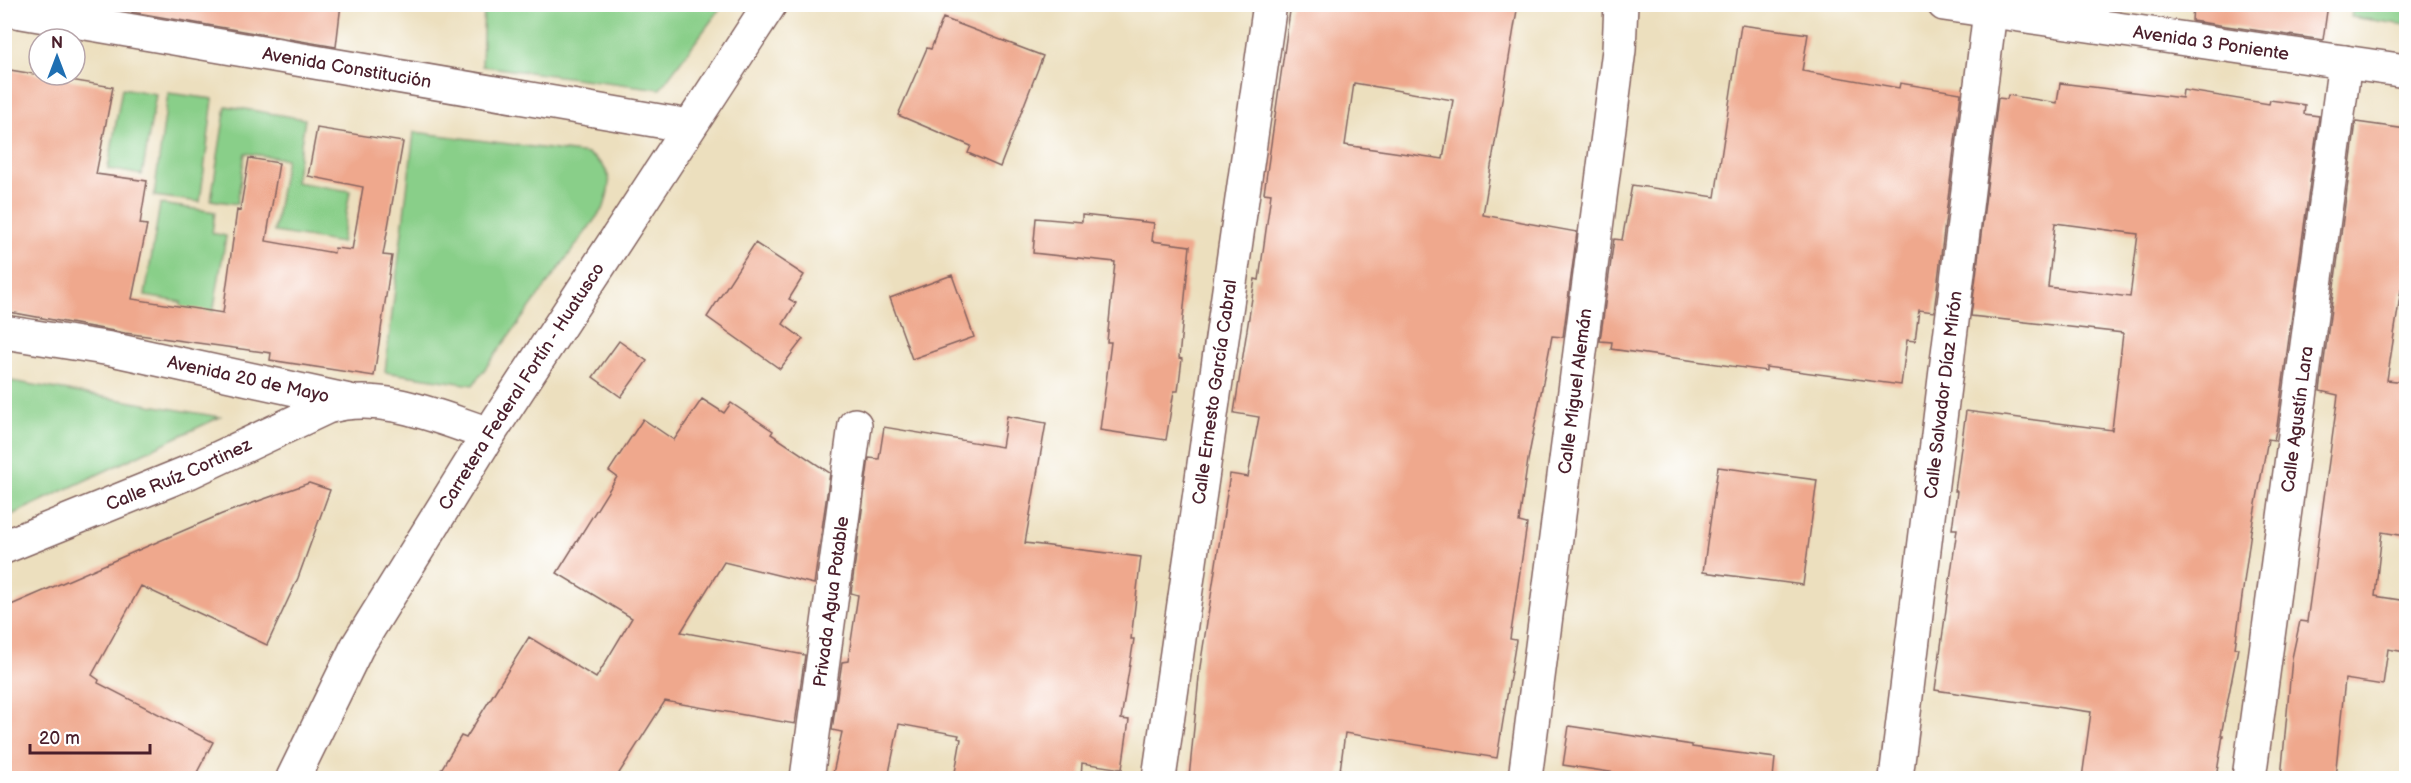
<svg xmlns="http://www.w3.org/2000/svg" width="2411" height="783" font-family="'Balsamiq Sans',sans-serif">
	<rect width="100%" height="100%" fill="#fff"/>
	<filter id="ink" filterUnits="userSpaceOnUse"><feTurbulence type="fractalNoise" baseFrequency=".0167" numOctaves="2"/><feDisplacementMap in="SourceGraphic" scale="12" xChannelSelector="R" yChannelSelector="G"/><feConvolveMatrix kernelMatrix="1 2 1 2 8 2 1 2 1" color-interpolation-filters="sRGB"/></filter>
	<filter id="wash" filterUnits="userSpaceOnUse"><feTurbulence type="fractalNoise" baseFrequency=".008" numOctaves="4" result="noise"/><feDisplacementMap in="SourceGraphic" scale="24" xChannelSelector="R" yChannelSelector="G"/><feGaussianBlur stdDeviation="1.35" result="paint"/><feColorMatrix in="noise" values="0 0 0 0 0 0 0 0 0 0 0 0 0 0 0 0 0 1.4 0 .05"/><feComposite in="paint" operator="in"/></filter>
	<g filter="url(#wash)">
		<rect width="100%" height="100%" fill="#ecdfbe"/>
		<path fill="#89cf89" stroke="#6a775a" stroke-width="1.5" d="M 484,5 L 484,4 L 723,5 L 660,89 L 482,66 Z
			M 2353,5 L 2406,5 L 2406,25 L 2351,17 Z
			M 122,88 L 156,94 L 142,175 L 108,169 Z
			M 168,93 L 213,99 L 200,202 L 154,196 Z
			M 226,106 L 305,119 L 295,182 L 350,191 L 341,243 L 274,232 L 286,159 L 245,153 L 237,204 L 211,200 Z
			M 414,132 L 588,154 C 613,169 612,182 604,207 L 473,385 L 385,372 Z
			M 160,204 L 215,212 L 212,233 L 226,236 L 208,343 L 179,317 L 181,302 L 145,296 Z
			M 5,380 L 220,417 L 5,518 Z"/>
		<g id="blocks">
			<path fill="#efa88d" fill-rule="evenodd" d="M 132,4 L 341,4 L 336,47 L 132,12 Z
				M 1291,4 L 1518,4 L 1483,215 L 1577,232 L 1563,337 L 1552,336 L 1528,460 L 1519,522 L 1527,524 L 1510,639 L 1516,640 L 1497,758 L 1345,733 L 1339,778 L 1189,778 L 1200,667 L 1230,474 L 1248,477 L 1259,417 L 1234,413 L 1255,279 L 1259,280 L 1271,194 L 1264,193 ZM 1354,83 L 1453,100 L 1443,159 L 1345,145 Z
				M 2193,4 L 2328,4 L 2323,40 L 2192,21 Z
				M 943,18 L 1043,56 L 1000,167 L 968,153 L 971,146 L 898,115 L 927,48 L 931,49 Z
				M 1741,25 L 1808,34 L 1802,71 L 1899,88 L 1900,83 L 1961,93 L 1934,312 L 1919,310 L 1915,341 L 1907,340 L 1901,385 L 1766,367 L 1766,371 L 1611,349 L 1612,342 L 1600,341 L 1614,239 L 1622,240 L 1632,185 L 1715,197 Z
				M 4,69 L 113,87 L 96,174 L 147,181 L 140,224 L 147,225 L 132,299 L 223,313 L 237,210 L 240,211 L 249,158 L 279,163 L 266,241 L 334,253 L 335,248 L 352,250 L 363,187 L 308,176 L 317,128 L 403,142 L 383,255 L 392,256 L 374,376 L 270,360 L 271,353 L 125,333 L 4,311 Z
				M 2060,83 L 2182,98 L 2183,90 L 2269,104 L 2270,100 L 2305,105 L 2304,114 L 2319,116 L 2277,426 L 2274,440 L 2268,439 L 2251,531 L 2235,648 L 2238,648 L 2221,735 L 2223,735 L 2216,778 L 2082,778 L 2091,712 L 1935,690 L 1957,529 L 1952,529 L 1957,491 L 1955,491 L 1966,411 L 2112,430 L 2123,333 L 1971,316 L 1998,98 L 2007,99 L 2008,95 L 2057,103 ZM 2055,223 L 2138,234 L 2130,297 L 2048,287 Z
				M 2356,122 L 2406,129 L 2406,291 L 2401,290 L 2387,380 L 2406,382 L 2406,536 L 2382,532 L 2375,596 L 2406,601 L 2406,652 L 2388,649 L 2383,685 L 2345,679 L 2335,778 L 2281,778 L 2292,658 L 2300,621 L 2307,622 L 2338,395 L 2320,391 Z
				M 1082,215 L 1154,223 L 1152,241 L 1190,246 L 1179,358 L 1182,359 L 1178,391 L 1174,391 L 1166,440 L 1100,430 L 1111,342 L 1107,342 L 1115,262 L 1033,253 L 1036,218 L 1082,222 Z
				M 755,243 L 804,275 L 789,299 L 796,303 L 783,324 L 803,339 L 780,369 L 707,317 Z
				M 952,275 L 974,337 L 912,359 L 890,298 Z
				M 619,341 L 647,361 L 621,397 L 593,377 Z
				M 702,399 L 724,413 L 731,403 L 773,431 L 771,434 L 830,473 L 814,584 L 724,562 L 681,632 L 805,655 L 795,724 L 665,701 L 616,778 L 436,778 L 461,736 L 466,738 L 529,637 L 596,678 L 632,618 L 557,573 L 617,477 L 609,471 L 643,419 L 674,440 Z
				M 1007,416 L 1046,423 L 1025,543 L 1141,557 L 1131,639 L 1134,639 L 1121,719 L 1129,720 L 1122,769 L 1082,763 L 1081,778 L 954,778 L 961,739 L 958,738 L 959,735 L 899,724 L 888,778 L 832,778 L 842,732 L 832,730 L 842,662 L 848,661 L 858,595 L 851,593 L 869,458 L 879,459 L 884,427 L 1002,447 Z
				M 1718,467 L 1817,480 L 1803,585 L 1703,572 Z
				M 309,483 L 330,490 L 298,578 L 267,645 L 141,586 L 92,675 L 99,680 L 98,683 L 213,742 L 194,778 L 4,778 L 4,608 L 222,514 Z
				M 1569,726 L 1692,745 L 1692,747 L 1775,758 L 1773,778 L 1650,778 L 1563,765 Z"/>
		</g>
	</g>
	<g filter="url(#ink)">
		<use href="#blocks" fill-opacity="0" stroke="#83625e" stroke-width="1.5"/>
		<g fill="none" stroke-linecap="round" stroke-linejoin="round">
			<defs>
				<g id="minor">
					<path id="s1" d="M 1944,4 L 2406,71"/>
					<path id="s2" d="M 4,9 L 689,126"/>
					<path id="s3" d="M 4,332 L 111,349 L 350,401"/>
					<path id="s4" d="M 807,778 L 855,425"/>
					<path id="s5" d="M 1159,778 L 1270,4"/>
					<path id="s6" d="M 1525,778 L 1619,50 L 1621,4"/>
					<path id="s7" d="M 1896,778 L 1990,11"/>
					<path id="s8" d="M 2249,778 L 2345,62"/>
				</g>
				<g id="tertiary">
					<path id="s9" d="M 4,547 L 189,472 L 327,407 C 382,391 437,417 489,434"/>
				</g>
				<g id="primary">
					<path id="s10" d="M 293,778 L 357,647 L 489,434 L 770,4"/>
				</g>
			</defs>
			<use href="#minor" stroke="#83625e" stroke-width="36"/>
			<use href="#tertiary" stroke="#83625e" stroke-width="36"/>
			<use href="#primary" stroke="#83625e" stroke-width="36"/>
			<use href="#minor" stroke="#fff" stroke-width="33"/>
			<use href="#tertiary" stroke="#fff" stroke-width="33"/>
			<use href="#primary" stroke="#fff" stroke-width="33"/>
		</g>
	</g>
	<g text-anchor="middle" dominant-baseline="central" stroke-width="4.5" stroke-linejoin="round" paint-order="stroke">
		<g font-size="18" fill="#4a1f2b" stroke="#fff">
			<text stroke="none"><textPath href="#s1" startOffset="270">Avenida 3 Poniente</textPath></text>
			<text stroke="none"><textPath href="#s2" startOffset="348">Avenida Constitución</textPath></text>
			<text stroke="none"><textPath href="#s3" startOffset="249">Avenida 20 de Mayo</textPath></text>
			<text stroke="none"><textPath href="#s10" startOffset="454">Carretera Federal Fortín - Huatusco</textPath></text>
			<text stroke="none"><textPath href="#s5" startOffset="390">Calle Ernesto García Cabral</textPath></text>
			<text stroke="none"><textPath href="#s6" startOffset="390">Calle Miguel Alemán</textPath></text>
			<text stroke="none"><textPath href="#s7" startOffset="386">Calle Salvador Díaz Mirón</textPath></text>
			<text stroke="none"><textPath href="#s8" startOffset="362">Calle Agustín Lara</textPath></text>
			<text stroke="none"><textPath href="#s9" startOffset="189">Calle Ruíz Cortinez</textPath></text>
			<text stroke="none"><textPath href="#s4" startOffset="178">Privada Agua Potable</textPath></text>
		</g>
	</g>
	<rect width="2411" height="783" fill="none" stroke="#fff" stroke-width="24"/>
	<g transform="translate(57 57)"><circle r="28" fill="#ffffff" stroke="#b7a5aa" stroke-width="1.5"/>
	<path d="M0-4.5L10 22L0 15L-10 22Z" fill="#1f6fb2"/>
	<text y="-9" font-size="16" font-weight="bold" text-anchor="middle" fill="#4a1f2b">N</text>
	</g>
	<path d="M30 744v9h120v-9" fill="none" stroke="#4a1f2b" stroke-width="3"/>
	<text x="39" y="744" font-size="18" fill="#4a1f2b" stroke="#ffffff" stroke-width="4.5" paint-order="stroke">20 m</text>
</svg>
